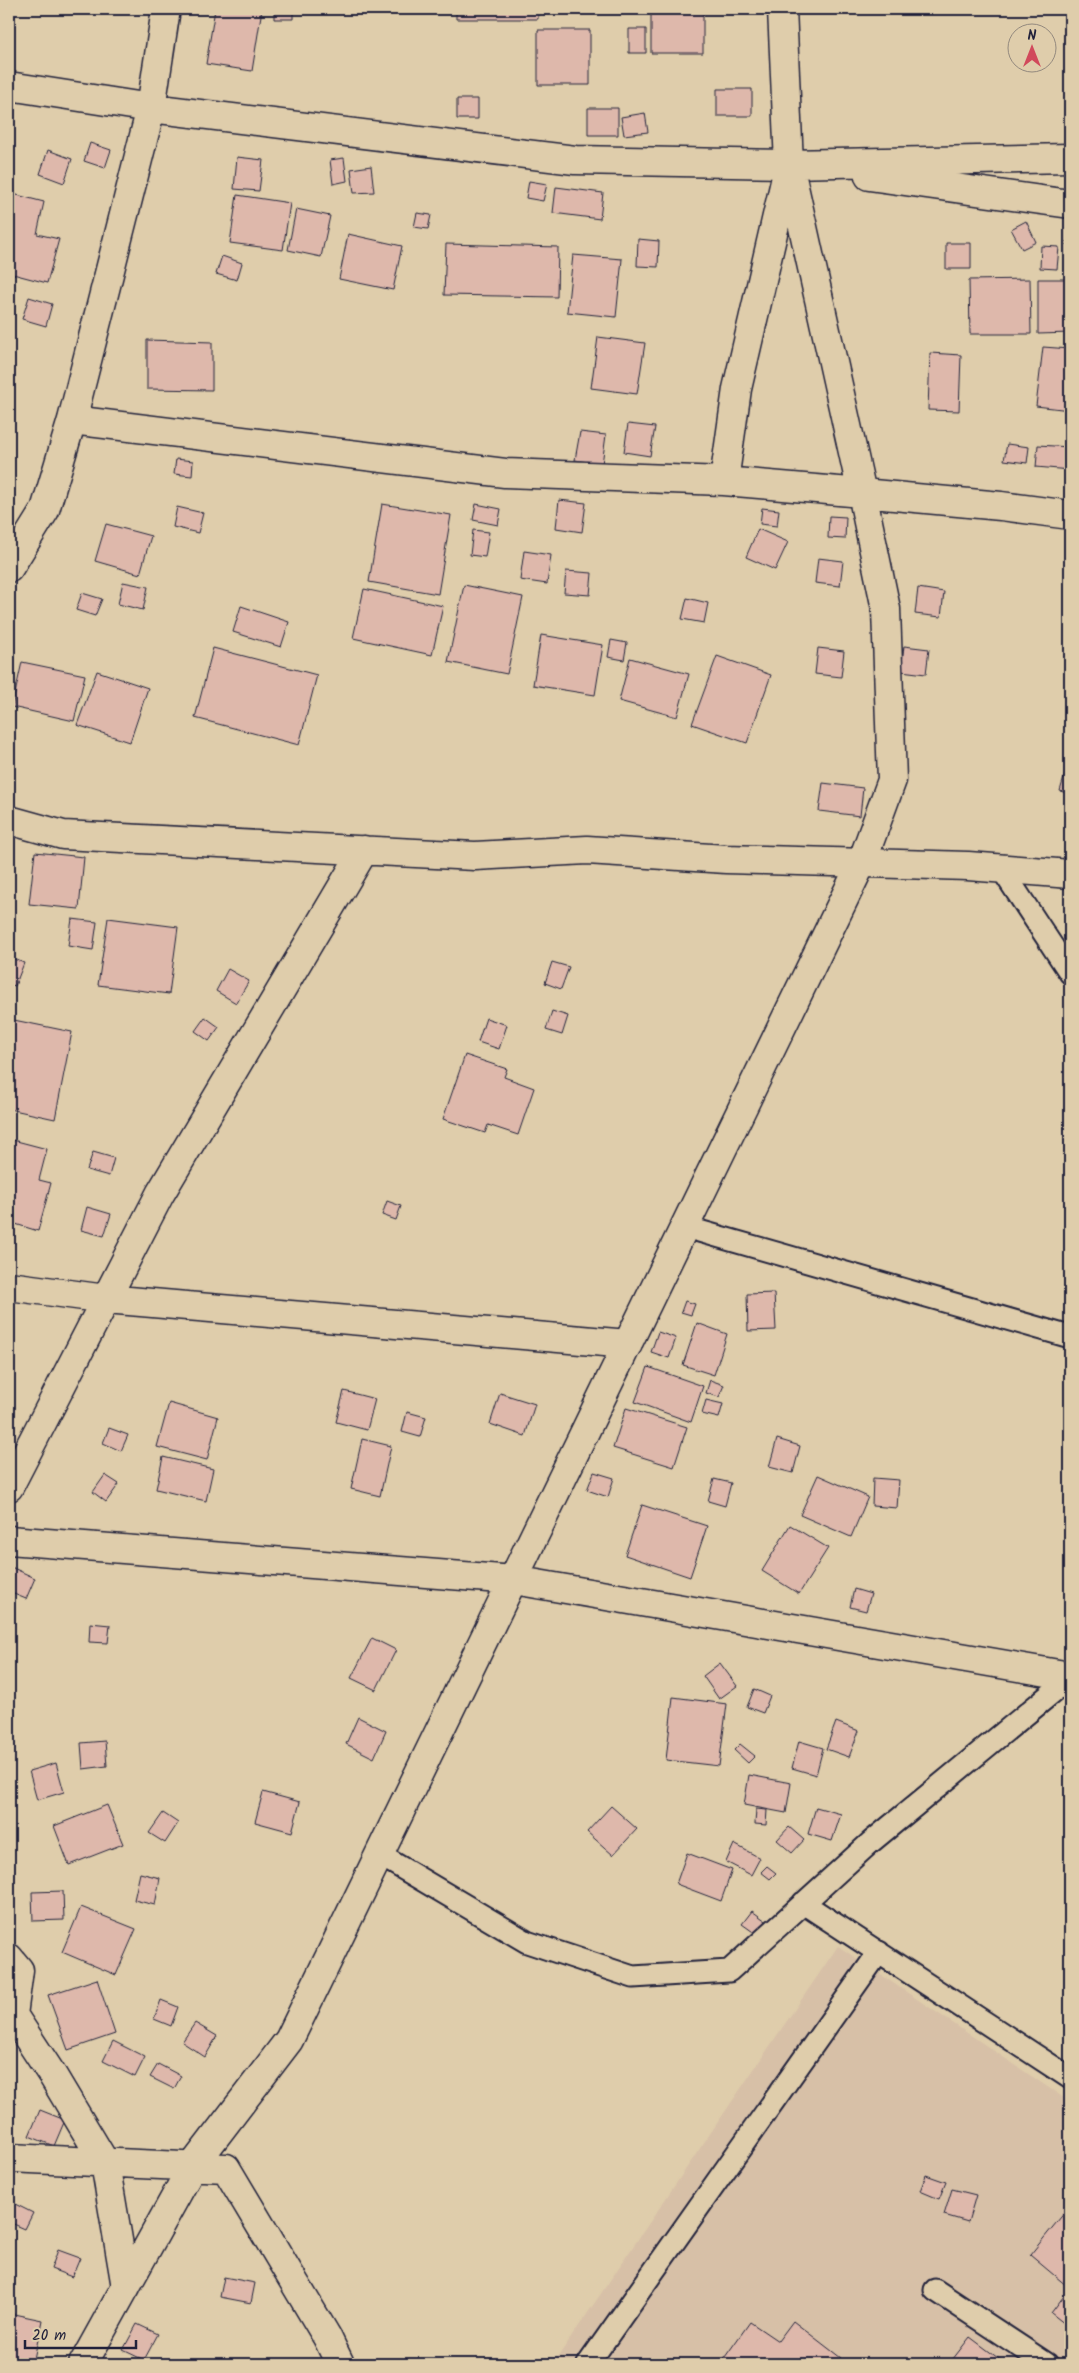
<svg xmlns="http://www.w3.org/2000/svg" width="1079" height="2373" font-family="Kalam,sans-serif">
	<rect width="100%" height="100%" fill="#dfcdab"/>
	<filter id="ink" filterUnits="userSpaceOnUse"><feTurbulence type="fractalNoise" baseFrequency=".02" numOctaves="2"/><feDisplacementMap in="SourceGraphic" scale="10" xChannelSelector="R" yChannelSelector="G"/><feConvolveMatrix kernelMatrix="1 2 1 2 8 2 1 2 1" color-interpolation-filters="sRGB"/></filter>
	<g filter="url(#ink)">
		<path fill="#d7c0a7" d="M 838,1946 L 1070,2102 L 1070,2364 L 553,2364 Z"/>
		<path fill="#deb8ab" stroke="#22223b" d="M 215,9 L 262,9 L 252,71 L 206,64 Z
			M 274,9 L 293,9 L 293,19 L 274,19 Z
			M 456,9 L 538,9 L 538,19 L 456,19 Z
			M 651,9 L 703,9 L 703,53 L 651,53 Z
			M 629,29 L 646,29 L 646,53 L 629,53 Z
			M 538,30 L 590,30 L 590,85 L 538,85 Z
			M 717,89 L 752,89 L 752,116 L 717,116 Z
			M 457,99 L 478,99 L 478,119 L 457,119 Z
			M 588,108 L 618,108 L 618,135 L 588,135 Z
			M 645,113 L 648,132 L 624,135 L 621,117 Z
			M 90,143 L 111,150 L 105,168 L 84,161 Z
			M 48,150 L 72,159 L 64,183 L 40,174 Z
			M 237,157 L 263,160 L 259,191 L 234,189 Z
			M 344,158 L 347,181 L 333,184 L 330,160 Z
			M 371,166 L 374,192 L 354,193 L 351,169 Z
			M 529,181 L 547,184 L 543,201 L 526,198 Z
			M 556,187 L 603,193 L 600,219 L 553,213 Z
			M 9,193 L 44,202 L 37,234 L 59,239 L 47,283 L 9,273 Z
			M 237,195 L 290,203 L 283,250 L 230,243 Z
			M 296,209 L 330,216 L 321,257 L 288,250 Z
			M 417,213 L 431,215 L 428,229 L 414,227 Z
			M 1026,221 L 1036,242 L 1022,249 L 1011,229 Z
			M 1067,229 L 1070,229 L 1070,255 L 1067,255 Z
			M 348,234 L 402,246 L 393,290 L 339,279 Z
			M 638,239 L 659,241 L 658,267 L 637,266 Z
			M 946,243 L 971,243 L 971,269 L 946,269 Z
			M 446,244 L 558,247 L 557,297 L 444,295 Z
			M 1041,246 L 1059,247 L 1057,269 L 1040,268 Z
			M 573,255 L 622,259 L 616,317 L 567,312 Z
			M 222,256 L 242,263 L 237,280 L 216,274 Z
			M 1030,279 L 1031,334 L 970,334 L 969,280 Z
			M 1038,279 L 1070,279 L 1070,333 L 1038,334 Z
			M 29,297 L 52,304 L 46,326 L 22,319 Z
			M 598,337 L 645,343 L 637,394 L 591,388 Z
			M 147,340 L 212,342 L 212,390 L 147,389 Z
			M 1043,347 L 1070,349 L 1070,410 L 1036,406 Z
			M 930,353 L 961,355 L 959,411 L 928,410 Z
			M 628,424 L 655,427 L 650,456 L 624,452 Z
			M 580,432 L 606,435 L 602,464 L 575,460 Z
			M 1007,444 L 1029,447 L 1027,463 L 1004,460 Z
			M 1038,445 L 1070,447 L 1070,470 L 1036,467 Z
			M 176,459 L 193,461 L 192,476 L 174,474 Z
			M 559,500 L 586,503 L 582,532 L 556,528 Z
			M 382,504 L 451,515 L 438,594 L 369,582 Z
			M 476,504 L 501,509 L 498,525 L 473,520 Z
			M 177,507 L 203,513 L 198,533 L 173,527 Z
			M 762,508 L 779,510 L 777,526 L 760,524 Z
			M 829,516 L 846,517 L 845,539 L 828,538 Z
			M 106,524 L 151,536 L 140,574 L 95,561 Z
			M 758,529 L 788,542 L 775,570 L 746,557 Z
			M 473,530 L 489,532 L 485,557 L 470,555 Z
			M 524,551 L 551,555 L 547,584 L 520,580 Z
			M 818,558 L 843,561 L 840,586 L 815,583 Z
			M 566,571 L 592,573 L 590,595 L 564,593 Z
			M 123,582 L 148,587 L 143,610 L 118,604 Z
			M 464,585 L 523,597 L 507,674 L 448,662 Z
			M 918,588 L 944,592 L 941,617 L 915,614 Z
			M 364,589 L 443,606 L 432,655 L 353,638 Z
			M 82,593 L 102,599 L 95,616 L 76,610 Z
			M 687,598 L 708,603 L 704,623 L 682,619 Z
			M 241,606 L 289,622 L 281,647 L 233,632 Z
			M 541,635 L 603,645 L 595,695 L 533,685 Z
			M 611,640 L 627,643 L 624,660 L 608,657 Z
			M 904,646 L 929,649 L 926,674 L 901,671 Z
			M 213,648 L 317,675 L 299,745 L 195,718 Z
			M 818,648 L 844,651 L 841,677 L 815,674 Z
			M 717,656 L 771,675 L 747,743 L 692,724 Z
			M 630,658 L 689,674 L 677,717 L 619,701 Z
			M 22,662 L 85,675 L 74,721 L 12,707 Z
			M 97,671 L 148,688 L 130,742 L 77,725 Z
			M 1070,758 L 1070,794 L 1060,791 Z
			M 823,783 L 863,788 L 860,816 L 819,811 Z
			M 35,852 L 84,857 L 79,909 L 29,904 Z
			M 108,918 L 178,927 L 169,994 L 98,985 Z
			M 72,919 L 97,922 L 93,950 L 68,946 Z
			M 9,957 L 24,963 L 15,986 L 9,984 Z
			M 552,962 L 569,967 L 561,989 L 545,983 Z
			M 228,969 L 249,981 L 236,1003 L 216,991 Z
			M 552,1011 L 568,1016 L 562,1035 L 546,1030 Z
			M 205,1017 L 219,1027 L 209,1041 L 195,1031 Z
			M 486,1018 L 507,1025 L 499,1049 L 478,1042 Z
			M 9,1019 L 72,1032 L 55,1119 L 9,1109 Z
			M 465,1055 L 507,1069 L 504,1077 L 534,1088 L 518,1135 L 488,1125 L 485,1133 L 443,1119 Z
			M 9,1139 L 47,1149 L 39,1180 L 51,1183 L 38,1231 L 9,1222 Z
			M 93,1152 L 114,1158 L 109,1176 L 87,1170 Z
			M 387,1201 L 401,1206 L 396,1220 L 382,1215 Z
			M 87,1207 L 111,1214 L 104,1236 L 81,1230 Z
			M 774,1293 L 776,1330 L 748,1331 L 747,1294 Z
			M 685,1301 L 695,1304 L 691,1315 L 681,1312 Z
			M 697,1323 L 727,1334 L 714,1375 L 683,1365 Z
			M 658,1332 L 676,1338 L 669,1358 L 651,1352 Z
			M 648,1367 L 703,1386 L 691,1422 L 635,1402 Z
			M 710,1380 L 724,1385 L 719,1397 L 706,1393 Z
			M 344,1391 L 375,1399 L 367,1430 L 336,1422 Z
			M 500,1393 L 535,1404 L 525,1436 L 490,1424 Z
			M 706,1400 L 723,1404 L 719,1418 L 702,1414 Z
			M 169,1403 L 218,1417 L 207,1460 L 157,1447 Z
			M 626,1408 L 687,1427 L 674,1467 L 613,1448 Z
			M 407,1412 L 426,1417 L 420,1437 L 402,1432 Z
			M 109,1428 L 128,1435 L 121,1451 L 103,1443 Z
			M 362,1439 L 391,1446 L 380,1496 L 351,1489 Z
			M 777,1439 L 800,1446 L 793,1473 L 769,1467 Z
			M 163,1457 L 213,1469 L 206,1501 L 156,1489 Z
			M 594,1472 L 614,1478 L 608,1497 L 587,1490 Z
			M 105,1475 L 119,1484 L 106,1502 L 93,1492 Z
			M 818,1475 L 868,1497 L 851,1537 L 800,1515 Z
			M 873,1478 L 899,1480 L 897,1508 L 872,1506 Z
			M 714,1479 L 731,1483 L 725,1506 L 708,1501 Z
			M 642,1505 L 707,1526 L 690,1577 L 625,1555 Z
			M 790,1525 L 828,1548 L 799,1594 L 762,1571 Z
			M 11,1567 L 35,1578 L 26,1599 L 9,1592 L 9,1573 Z
			M 854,1589 L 871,1594 L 866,1611 L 850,1607 Z
			M 90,1623 L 110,1625 L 108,1643 L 89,1642 Z
			M 372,1638 L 396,1650 L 376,1690 L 351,1678 Z
			M 720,1663 L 737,1686 L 719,1699 L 703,1676 Z
			M 754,1689 L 770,1696 L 763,1713 L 747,1707 Z
			M 673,1697 L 727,1704 L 719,1766 L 666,1760 Z
			M 358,1717 L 386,1731 L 374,1758 L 346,1744 Z
			M 836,1722 L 859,1731 L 849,1757 L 826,1749 Z
			M 105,1741 L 107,1766 L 83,1769 L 81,1743 Z
			M 799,1741 L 823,1748 L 816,1775 L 792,1768 Z
			M 740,1744 L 755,1756 L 748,1763 L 734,1750 Z
			M 56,1763 L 64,1792 L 37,1800 L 29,1771 Z
			M 749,1775 L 791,1783 L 786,1813 L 744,1805 Z
			M 263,1792 L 300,1802 L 292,1832 L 255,1822 Z
			M 107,1805 L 123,1844 L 69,1865 L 54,1826 Z
			M 611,1806 L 637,1829 L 613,1855 L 587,1832 Z
			M 816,1807 L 841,1814 L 832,1841 L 808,1834 Z
			M 756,1809 L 767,1810 L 766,1825 L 755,1824 Z
			M 163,1813 L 178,1823 L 165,1843 L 149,1833 Z
			M 789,1827 L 804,1840 L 792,1853 L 777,1840 Z
			M 734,1844 L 760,1858 L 751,1875 L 726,1862 Z
			M 687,1853 L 732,1870 L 721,1901 L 676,1884 Z
			M 767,1866 L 776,1873 L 770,1879 L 761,1872 Z
			M 140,1873 L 160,1878 L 155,1905 L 134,1900 Z
			M 63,1891 L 64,1920 L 33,1921 L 32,1892 Z
			M 81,1907 L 136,1929 L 116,1975 L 62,1952 Z
			M 752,1911 L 766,1921 L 756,1934 L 742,1924 Z
			M 97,1979 L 115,2034 L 68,2050 L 48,1995 Z
			M 161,2000 L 178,2007 L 171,2026 L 154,2019 Z
			M 195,2023 L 217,2036 L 205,2057 L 182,2042 Z
			M 113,2041 L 145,2057 L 135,2077 L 103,2061 Z
			M 158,2064 L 181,2076 L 174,2089 L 150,2077 Z
			M 40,2110 L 65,2120 L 54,2146 L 29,2136 Z
			M 926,2175 L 946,2182 L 939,2199 L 920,2191 Z
			M 952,2189 L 976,2195 L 968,2222 L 944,2215 Z
			M 11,2202 L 33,2213 L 25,2229 L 9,2222 Z
			M 1070,2206 L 1070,2282 L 1067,2286 L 1030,2255 Z
			M 58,2250 L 80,2258 L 72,2277 L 51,2269 Z
			M 224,2277 L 255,2283 L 251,2303 L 220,2297 Z
			M 1070,2288 L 1070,2328 L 1051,2313 Z
			M 9,2313 L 42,2320 L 33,2364 L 9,2364 Z
			M 793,2321 L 841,2358 L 835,2364 L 720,2364 L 750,2322 L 778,2341 Z
			M 137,2324 L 158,2334 L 144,2360 L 123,2350 Z
			M 970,2337 L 1006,2364 L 949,2364 Z"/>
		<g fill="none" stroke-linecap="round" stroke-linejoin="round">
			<defs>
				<path id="service" d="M 1001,868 L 1070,973
					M 685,1227 L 1070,1337
					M 380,1855 L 527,1942 L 633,1977 L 729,1971 L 871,1842 L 1070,1678
					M 803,1903 L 1070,2078
					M 935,2290 L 1047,2364
					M 588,2364 L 879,1952"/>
				<path id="minor" d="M 782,9 L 789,164 L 862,493 L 1001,506 L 1070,515
					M 9,86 L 151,108 L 575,160 L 789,164 L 1070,158
					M 869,176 L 1070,204
					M 72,420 L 505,473 L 724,481 L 737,389 L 789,164
					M 9,568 L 45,510 L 72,420 L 151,108 L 166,9
					M 9,820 L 63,835 L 475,856 L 587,850 L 726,859 L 968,866 L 1070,874
					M 9,1286 L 106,1299 L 628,1344
					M 9,1487 L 160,1194 L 364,850
					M 9,1540 L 514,1580 L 1070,1676
					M 9,1958 L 19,1970 L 13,2015 L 53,2076 L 105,2163 L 126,2287
					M 9,2158 L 226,2168 L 327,2337 L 340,2364
					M 83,2364 L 192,2167 L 289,2040 L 862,862 L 892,780 L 886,609 L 862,493 L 724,481"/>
			</defs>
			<use href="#service" stroke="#22223b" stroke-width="25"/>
			<use href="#minor" stroke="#22223b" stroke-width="31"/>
			<use href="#service" stroke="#dfcdab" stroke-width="21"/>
			<use href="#minor" stroke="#dfcdab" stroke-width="28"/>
		</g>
	</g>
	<rect width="1079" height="2373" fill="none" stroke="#dfcdab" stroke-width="30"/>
	<rect x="15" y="15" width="1049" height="2343" fill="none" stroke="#22223b" stroke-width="2" filter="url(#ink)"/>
	<g transform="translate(1032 48)"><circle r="24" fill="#dfcdab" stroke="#93897e"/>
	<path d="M0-4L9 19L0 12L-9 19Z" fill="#d1495b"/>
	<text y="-8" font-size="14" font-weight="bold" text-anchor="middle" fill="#22223b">N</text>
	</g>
	<path d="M25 2340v8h111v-8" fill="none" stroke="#22223b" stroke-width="2.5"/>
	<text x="32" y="2340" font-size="15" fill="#22223b" stroke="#dfcdab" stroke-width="4" paint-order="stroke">20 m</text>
</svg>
